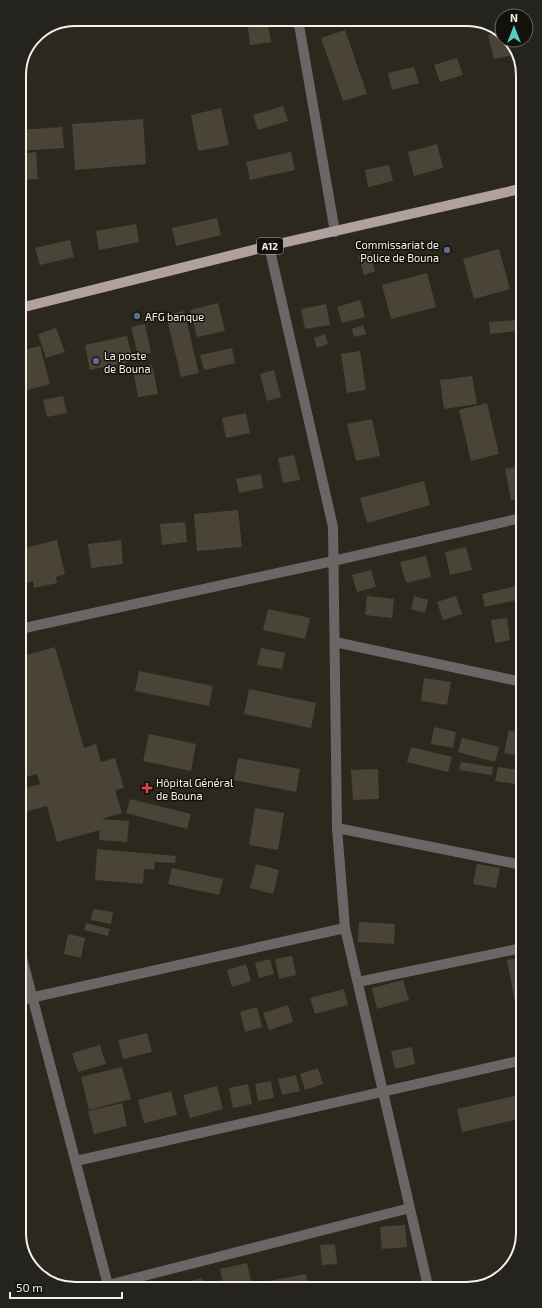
<svg xmlns="http://www.w3.org/2000/svg" width="542" height="1308" font-family="'Exo 2',sans-serif">
	<rect width="100%" height="100%" fill="#2d281d"/>
	<path fill="#4a4438" d="M 247,19 L 267,19 L 271,42 L 250,45 Z
		M 345,30 L 367,94 L 343,101 L 321,38 Z
		M 502,32 L 502,40 L 508,40 L 518,54 L 494,59 L 488,35 Z
		M 457,58 L 463,75 L 440,82 L 434,65 Z
		M 414,67 L 419,83 L 392,90 L 388,73 Z
		M 283,106 L 288,121 L 258,130 L 253,115 Z
		M 221,108 L 229,145 L 198,151 L 191,115 Z
		M 143,119 L 146,164 L 75,170 L 72,124 Z
		M 62,127 L 64,148 L 19,151 L 19,130 Z
		M 437,144 L 443,168 L 414,176 L 408,152 Z
		M 36,152 L 38,179 L 19,180 L 19,154 Z
		M 291,152 L 295,170 L 250,180 L 246,162 Z
		M 389,165 L 393,181 L 368,187 L 365,170 Z
		M 217,218 L 221,235 L 176,246 L 172,228 Z
		M 136,224 L 139,242 L 99,250 L 96,231 Z
		M 70,240 L 74,257 L 40,265 L 35,248 Z
		M 499,249 L 510,289 L 474,299 L 463,259 Z
		M 369,253 L 375,271 L 364,275 L 358,256 Z
		M 427,273 L 436,307 L 391,319 L 382,285 Z
		M 360,300 L 365,317 L 342,323 L 337,307 Z
		M 218,303 L 225,331 L 197,337 L 190,310 Z
		M 326,304 L 330,325 L 305,329 L 301,309 Z
		M 521,310 L 521,329 L 520,329 L 516,311 Z
		M 184,311 L 199,373 L 181,377 L 166,315 Z
		M 517,320 L 518,331 L 490,334 L 489,322 Z
		M 145,324 L 151,353 L 138,355 L 131,327 Z
		M 363,325 L 366,334 L 354,337 L 352,329 Z
		M 56,328 L 65,352 L 46,358 L 38,334 Z
		M 325,334 L 328,344 L 317,348 L 314,338 Z
		M 127,336 L 133,361 L 90,370 L 85,345 Z
		M 40,346 L 50,384 L 20,392 L 20,351 Z
		M 232,348 L 235,363 L 204,370 L 200,355 Z
		M 360,351 L 366,390 L 347,393 L 341,354 Z
		M 152,365 L 158,394 L 138,397 L 133,369 Z
		M 274,370 L 281,397 L 267,401 L 260,374 Z
		M 472,376 L 477,404 L 444,409 L 440,380 Z
		M 63,396 L 67,413 L 47,417 L 43,400 Z
		M 487,403 L 499,454 L 471,461 L 459,410 Z
		M 246,413 L 250,433 L 226,438 L 222,418 Z
		M 372,419 L 380,456 L 356,461 L 347,424 Z
		M 294,455 L 300,480 L 283,483 L 278,458 Z
		M 521,466 L 521,498 L 511,500 L 505,469 Z
		M 261,474 L 263,488 L 239,493 L 236,479 Z
		M 424,481 L 430,505 L 367,523 L 360,498 Z
		M 238,510 L 242,547 L 197,551 L 194,514 Z
		M 185,522 L 187,542 L 162,545 L 160,524 Z
		M 25,527 L 28,537 L 20,539 L 20,528 Z
		M 57,540 L 65,574 L 56,577 L 57,583 L 34,588 L 33,581 L 20,584 L 20,549 Z
		M 121,540 L 123,564 L 91,568 L 88,544 Z
		M 466,547 L 472,570 L 450,575 L 445,552 Z
		M 426,556 L 431,577 L 406,583 L 400,562 Z
		M 371,570 L 376,587 L 357,592 L 352,575 Z
		M 521,585 L 521,599 L 485,607 L 482,594 Z
		M 367,596 L 394,599 L 392,618 L 365,615 Z
		M 414,596 L 428,600 L 425,613 L 411,609 Z
		M 456,596 L 462,614 L 443,620 L 437,602 Z
		M 521,604 L 521,621 L 517,621 L 515,605 Z
		M 268,609 L 310,618 L 305,639 L 263,630 Z
		M 507,618 L 510,640 L 495,643 L 491,620 Z
		M 55,647 L 84,748 L 96,744 L 101,762 L 115,758 L 124,788 L 115,790 L 122,813 L 101,819 L 129,821 L 127,842 L 99,840 L 100,830 L 57,842 L 47,806 L 21,813 L 21,789 L 40,784 L 37,774 L 21,778 L 20,657 Z
		M 261,648 L 285,653 L 282,669 L 257,665 Z
		M 139,671 L 213,686 L 209,706 L 135,691 Z
		M 424,678 L 451,682 L 447,705 L 421,701 Z
		M 249,689 L 316,703 L 311,728 L 244,714 Z
		M 434,727 L 456,732 L 453,748 L 431,744 Z
		M 509,730 L 519,733 L 515,755 L 504,753 Z
		M 149,734 L 196,744 L 191,771 L 143,761 Z
		M 462,738 L 499,747 L 495,762 L 458,752 Z
		M 411,747 L 452,757 L 448,772 L 407,762 Z
		M 238,758 L 300,769 L 296,792 L 234,780 Z
		M 461,762 L 493,767 L 492,775 L 459,770 Z
		M 498,767 L 518,770 L 516,784 L 495,781 Z
		M 378,769 L 379,799 L 353,800 L 351,770 Z
		M 130,799 L 191,814 L 187,829 L 126,813 Z
		M 255,808 L 284,813 L 278,850 L 249,845 Z
		M 97,849 L 176,856 L 175,863 L 155,862 L 154,870 L 144,869 L 143,884 L 95,880 Z
		M 256,864 L 279,870 L 273,894 L 250,888 Z
		M 477,864 L 500,868 L 496,888 L 473,884 Z
		M 172,868 L 223,879 L 219,895 L 168,884 Z
		M 93,909 L 113,912 L 111,924 L 91,920 Z
		M 359,922 L 395,924 L 394,944 L 358,942 Z
		M 86,923 L 110,929 L 108,936 L 84,930 Z
		M 68,934 L 85,938 L 81,958 L 64,954 Z
		M 292,956 L 296,975 L 279,979 L 275,959 Z
		M 520,958 L 522,970 L 522,1007 L 516,1008 L 507,960 Z
		M 270,959 L 274,974 L 259,978 L 255,963 Z
		M 246,964 L 251,981 L 232,987 L 227,970 Z
		M 403,980 L 409,1000 L 377,1009 L 372,988 Z
		M 344,989 L 348,1005 L 315,1014 L 310,998 Z
		M 288,1005 L 293,1022 L 269,1030 L 263,1013 Z
		M 257,1007 L 262,1027 L 245,1032 L 240,1012 Z
		M 147,1033 L 152,1052 L 123,1059 L 118,1040 Z
		M 100,1045 L 106,1064 L 78,1072 L 72,1053 Z
		M 412,1047 L 415,1064 L 395,1069 L 391,1051 Z
		M 122,1067 L 131,1099 L 89,1110 L 81,1077 Z
		M 318,1068 L 323,1084 L 305,1090 L 300,1074 Z
		M 296,1075 L 300,1091 L 282,1095 L 278,1079 Z
		M 271,1081 L 274,1098 L 258,1101 L 255,1084 Z
		M 248,1084 L 252,1104 L 233,1108 L 229,1088 Z
		M 217,1086 L 223,1109 L 190,1118 L 183,1095 Z
		M 171,1091 L 177,1115 L 144,1123 L 138,1100 Z
		M 523,1094 L 523,1118 L 462,1132 L 457,1109 Z
		M 122,1103 L 127,1126 L 94,1134 L 88,1111 Z
		M 405,1225 L 407,1247 L 382,1249 L 380,1227 Z
		M 335,1244 L 337,1264 L 322,1265 L 320,1245 Z
		M 247,1263 L 251,1281 L 224,1287 L 220,1269 Z
		M 306,1274 L 309,1287 L 270,1288 L 269,1281 Z
		M 202,1278 L 205,1288 L 169,1288 L 169,1287 Z"/>
	<g fill="none" stroke-linecap="round" stroke-linejoin="round">
		<path stroke="#6c6565" stroke-width="10" d="M 298,19 L 335,232
			M 269,246 L 333,527 L 337,828 L 345,928 L 428,1286
			M 20,629 L 333,561 L 521,518
			M 335,642 L 522,682
			M 337,828 L 522,865
			M 21,954 L 109,1289
			M 358,982 L 522,948
			M 21,1000 L 345,928
			M 76,1161 L 523,1060
			M 108,1285 L 410,1208"/>
		<path stroke="#b0a1a0" stroke-width="10" d="M 20,308 L 269,246 L 520,189"/>
	</g>
	<g fill="#5c6f8a" stroke="#13110c" stroke-width="1.5">
		<circle cx="447" cy="250" r="4"/>
		<circle cx="137" cy="316" r="4"/>
		<circle cx="96" cy="361" r="4"/>
	</g>
	<path fill="#e0444e" stroke="#13110c" stroke-width="1.5" d="M145 782h4v4h4v4h-4v4h-4v-4h-4v-4h4z"/>
	<g text-anchor="middle" dominant-baseline="central" stroke-width="3" stroke-linejoin="round" paint-order="stroke">
		<rect fill="#13110c" stroke="#b0aea7" stroke-width="1" x="257" y="238" width="26" height="16" rx="3"/>
		<g font-size="10" font-weight="bold" fill="#f4f1ea">
			<text x="270" y="246">A12</text>
		</g>
		<g font-size="11" fill="#f4f1ea" stroke="#13110c" text-anchor="start">
			<text x="439" y="244" text-anchor="end">Commissariat de<tspan x="439" dy="13">Police de Bouna</tspan></text>
			<text x="145" y="316">AFG banque</text>
			<text x="104" y="355">La poste<tspan x="104" dy="13">de Bouna</tspan></text>
			<text x="156" y="782">Hôpital Général<tspan x="156" dy="13">de Bouna</tspan></text>
		</g>
	</g>
	<path d="M0 0H542V1308H0ZM75 26H467A49 49 0 0 1 516 75V1233A49 49 0 0 1 467 1282H75A49 49 0 0 1 26 1233V75A49 49 0 0 1 75 26Z" fill="#25231e" fill-rule="evenodd"/>
	<path fill="none" stroke="#f4f1ea" stroke-width="2" d="M75 26H467A49 49 0 0 1 516 75V1233A49 49 0 0 1 467 1282H75A49 49 0 0 1 26 1233V75A49 49 0 0 1 75 26Z"/>
	<g transform="translate(514 28)"><circle r="19" fill="#13110c" stroke="#6d6b65"/>
	<path d="M0-3L7 15L0 10L-7 15Z" fill="#53cdc9"/>
	<text y="-6" font-size="11" font-weight="bold" text-anchor="middle" fill="#f4f1ea">N</text>
	</g>
	<path d="M10 1292v6h112v-6" fill="none" stroke="#f4f1ea" stroke-width="2"/>
	<text x="16" y="1292" font-size="12" fill="#f4f1ea" stroke="#13110c" stroke-width="3" paint-order="stroke">50 m</text>
</svg>
